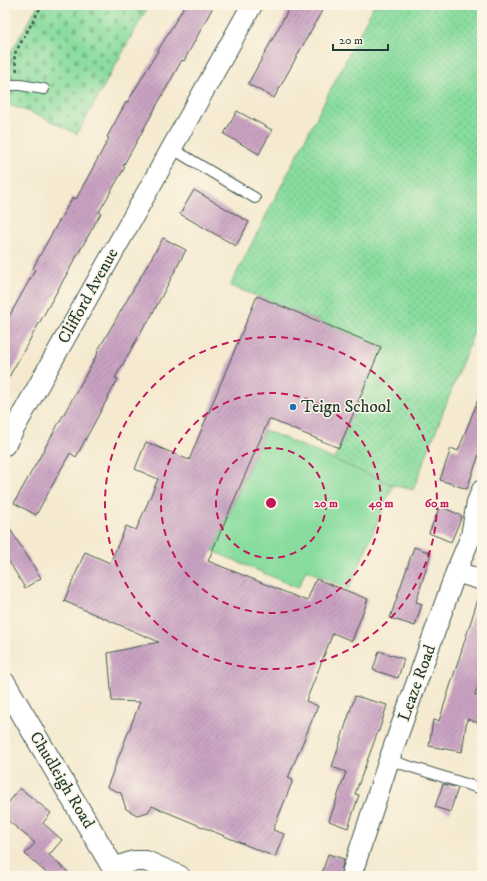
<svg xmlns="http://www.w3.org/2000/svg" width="487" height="881" font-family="'IM FELL DW Pica',serif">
	<defs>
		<pattern id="cemetery-stones" width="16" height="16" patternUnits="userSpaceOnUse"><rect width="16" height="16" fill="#87dc9e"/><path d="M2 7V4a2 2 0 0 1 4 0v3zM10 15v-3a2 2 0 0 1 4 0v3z" fill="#6eb482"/></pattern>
		<pattern id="park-dots" width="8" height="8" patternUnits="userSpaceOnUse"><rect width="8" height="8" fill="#87dc9e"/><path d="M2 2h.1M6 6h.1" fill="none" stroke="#6eb482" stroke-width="1.8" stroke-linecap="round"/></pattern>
		<pattern id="building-hatch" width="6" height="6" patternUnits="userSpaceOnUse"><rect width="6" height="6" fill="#caa3c3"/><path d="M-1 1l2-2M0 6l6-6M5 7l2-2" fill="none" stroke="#a3869f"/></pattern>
	</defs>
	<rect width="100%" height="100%" fill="#fcf5e5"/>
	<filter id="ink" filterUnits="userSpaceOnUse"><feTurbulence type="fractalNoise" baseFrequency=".025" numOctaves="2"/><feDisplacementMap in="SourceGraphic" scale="8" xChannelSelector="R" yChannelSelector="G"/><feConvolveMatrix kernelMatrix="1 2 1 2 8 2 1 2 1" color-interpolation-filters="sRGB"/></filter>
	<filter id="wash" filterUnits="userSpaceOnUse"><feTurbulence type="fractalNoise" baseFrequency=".012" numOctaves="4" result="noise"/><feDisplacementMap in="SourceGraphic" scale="16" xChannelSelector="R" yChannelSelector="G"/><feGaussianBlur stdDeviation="0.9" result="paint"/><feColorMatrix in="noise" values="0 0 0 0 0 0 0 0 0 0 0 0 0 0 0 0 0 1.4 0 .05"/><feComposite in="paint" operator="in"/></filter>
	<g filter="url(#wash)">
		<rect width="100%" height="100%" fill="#f5ead0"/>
		<path fill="url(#cemetery-stones)" stroke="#538c69" d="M 38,5 L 149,5 L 77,134 L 43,117 L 7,104 L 5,102 L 5,63 Z"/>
		<path fill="url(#park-dots)" stroke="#538c69" d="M 374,5 L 470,5 L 482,8 L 482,325 L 477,324 L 413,490 L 393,485 L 334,460 L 381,347 L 257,296 L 230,286 Z"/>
		<path fill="#87dc9e" stroke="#538c69" d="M 265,430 L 393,485 L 349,589 L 306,570 L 298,588 L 213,551 Z"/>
		<g id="blocks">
			<path fill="url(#building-hatch)" d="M 185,5 L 214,5 L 184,61 L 182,60 L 123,166 L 125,167 L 99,212 L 101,213 L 5,384 L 5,324 L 35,270 L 33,268 L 56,226 L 73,197 L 76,199 L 109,138 L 107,137 L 126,102 L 127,103 Z
				M 291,5 L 325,5 L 274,98 L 248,84 Z
				M 237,111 L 272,130 L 259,154 L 224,134 Z
				M 194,190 L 249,222 L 236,246 L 180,214 Z
				M 163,238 L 186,250 L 147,324 L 146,323 L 115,378 L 118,379 L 76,457 L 70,453 L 36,515 L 14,503 L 98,353 L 97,352 Z
				M 257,296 L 381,347 L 339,448 L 269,419 L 208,561 L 307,601 L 316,579 L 368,599 L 352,641 L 333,633 L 306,701 L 318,706 L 288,778 L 293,780 L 273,830 L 284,834 L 275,857 L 152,806 L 148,812 L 137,815 L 126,809 L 121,793 L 107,787 L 140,702 L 112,701 L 108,653 L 159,642 L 64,601 L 85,552 L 110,563 L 126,526 L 136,530 L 158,479 L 135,469 L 146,442 L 189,460 Z
				M 481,392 L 482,446 L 467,489 L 440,480 L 451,448 L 458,451 Z
				M 440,506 L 462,516 L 451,542 L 429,533 Z
				M 5,521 L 41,578 L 25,588 L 5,555 Z
				M 414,547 L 431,553 L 416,602 L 422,604 L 415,626 L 390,618 Z
				M 479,596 L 482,596 L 482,673 L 475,695 L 482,697 L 482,724 L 467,719 L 462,752 L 429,746 L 433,720 L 439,721 Z
				M 379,651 L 404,659 L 398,678 L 373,670 Z
				M 355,696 L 387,705 L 379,731 L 378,731 L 355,794 L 359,795 L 348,828 L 329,821 L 346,772 L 332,767 Z
				M 443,784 L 458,788 L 450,812 L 435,807 Z
				M 20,788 L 51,813 L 43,823 L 62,840 L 49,855 L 72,876 L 50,876 L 25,854 L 35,843 L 5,818 L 5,807 Z
				M 328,854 L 344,859 L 340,876 L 321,876 Z"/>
		</g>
	</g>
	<g filter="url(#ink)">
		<use href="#blocks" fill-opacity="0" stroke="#3f574b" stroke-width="1"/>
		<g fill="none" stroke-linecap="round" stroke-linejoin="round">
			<defs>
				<path id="service" d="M 5,85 L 20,85 L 44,89
					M 171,148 L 255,198
					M 389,760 L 482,789"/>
				<path id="minor" d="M 5,445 L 252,5
					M 456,572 L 482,580
					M 113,868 L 134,861 L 146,861 L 180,876
					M 351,876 L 389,760 L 456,572 L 471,536 L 477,502 L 482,490"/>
				<path id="secondary" d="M 5,684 L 118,876"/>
			</defs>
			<use href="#service" stroke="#3f574b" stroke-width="12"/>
			<use href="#minor" stroke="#3f574b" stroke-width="22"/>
			<use href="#secondary" stroke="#3f574b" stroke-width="24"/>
			<path stroke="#3f574b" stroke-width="2.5" stroke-dasharray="3 3" stroke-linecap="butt" d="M 17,71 L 14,55 L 42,5"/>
			<use href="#service" stroke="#fff" stroke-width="10"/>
			<use href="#minor" stroke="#fff" stroke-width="20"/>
			<use href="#secondary" stroke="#fff" stroke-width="22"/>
		</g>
	</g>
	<g fill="none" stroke="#c2185b" stroke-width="2" stroke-dasharray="7 5">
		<circle cx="271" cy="503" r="55"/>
		<circle cx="271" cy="503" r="110"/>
		<circle cx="271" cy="503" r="166"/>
	</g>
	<circle fill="#1f6fb2" stroke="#fcf5e5" stroke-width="1.5" cx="293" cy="407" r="4"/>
	<g text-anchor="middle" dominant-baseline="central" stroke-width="3" stroke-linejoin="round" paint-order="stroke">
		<g font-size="17" fill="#1f3d34" stroke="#fcf5e5">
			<text transform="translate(88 296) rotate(-61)">Clifford Avenue</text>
			<text transform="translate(417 683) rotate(-70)">Leaze Road</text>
			<text transform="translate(62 780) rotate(59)">Chudleigh Road</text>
		</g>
		<g font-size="17" fill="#1f3d34" stroke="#fcf5e5" text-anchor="start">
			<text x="301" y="407">Teign School</text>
		</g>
	</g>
	<circle cx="271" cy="503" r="6" fill="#c2185b" stroke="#fcf5e5" stroke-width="2"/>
	<g font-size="12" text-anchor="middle" font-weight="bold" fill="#c2185b" stroke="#fcf5e5" stroke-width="3" stroke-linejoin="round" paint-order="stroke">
		<text x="326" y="507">20 m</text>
		<text x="381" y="507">40 m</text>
		<text x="437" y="507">60 m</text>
	</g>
	<rect width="487" height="881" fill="none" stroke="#fcf5e5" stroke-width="20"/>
	<path d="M333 44v6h55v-6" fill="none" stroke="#1f3d34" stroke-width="2"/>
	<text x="339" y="44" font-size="12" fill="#1f3d34" stroke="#fcf5e5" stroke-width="3" paint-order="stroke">20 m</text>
</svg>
